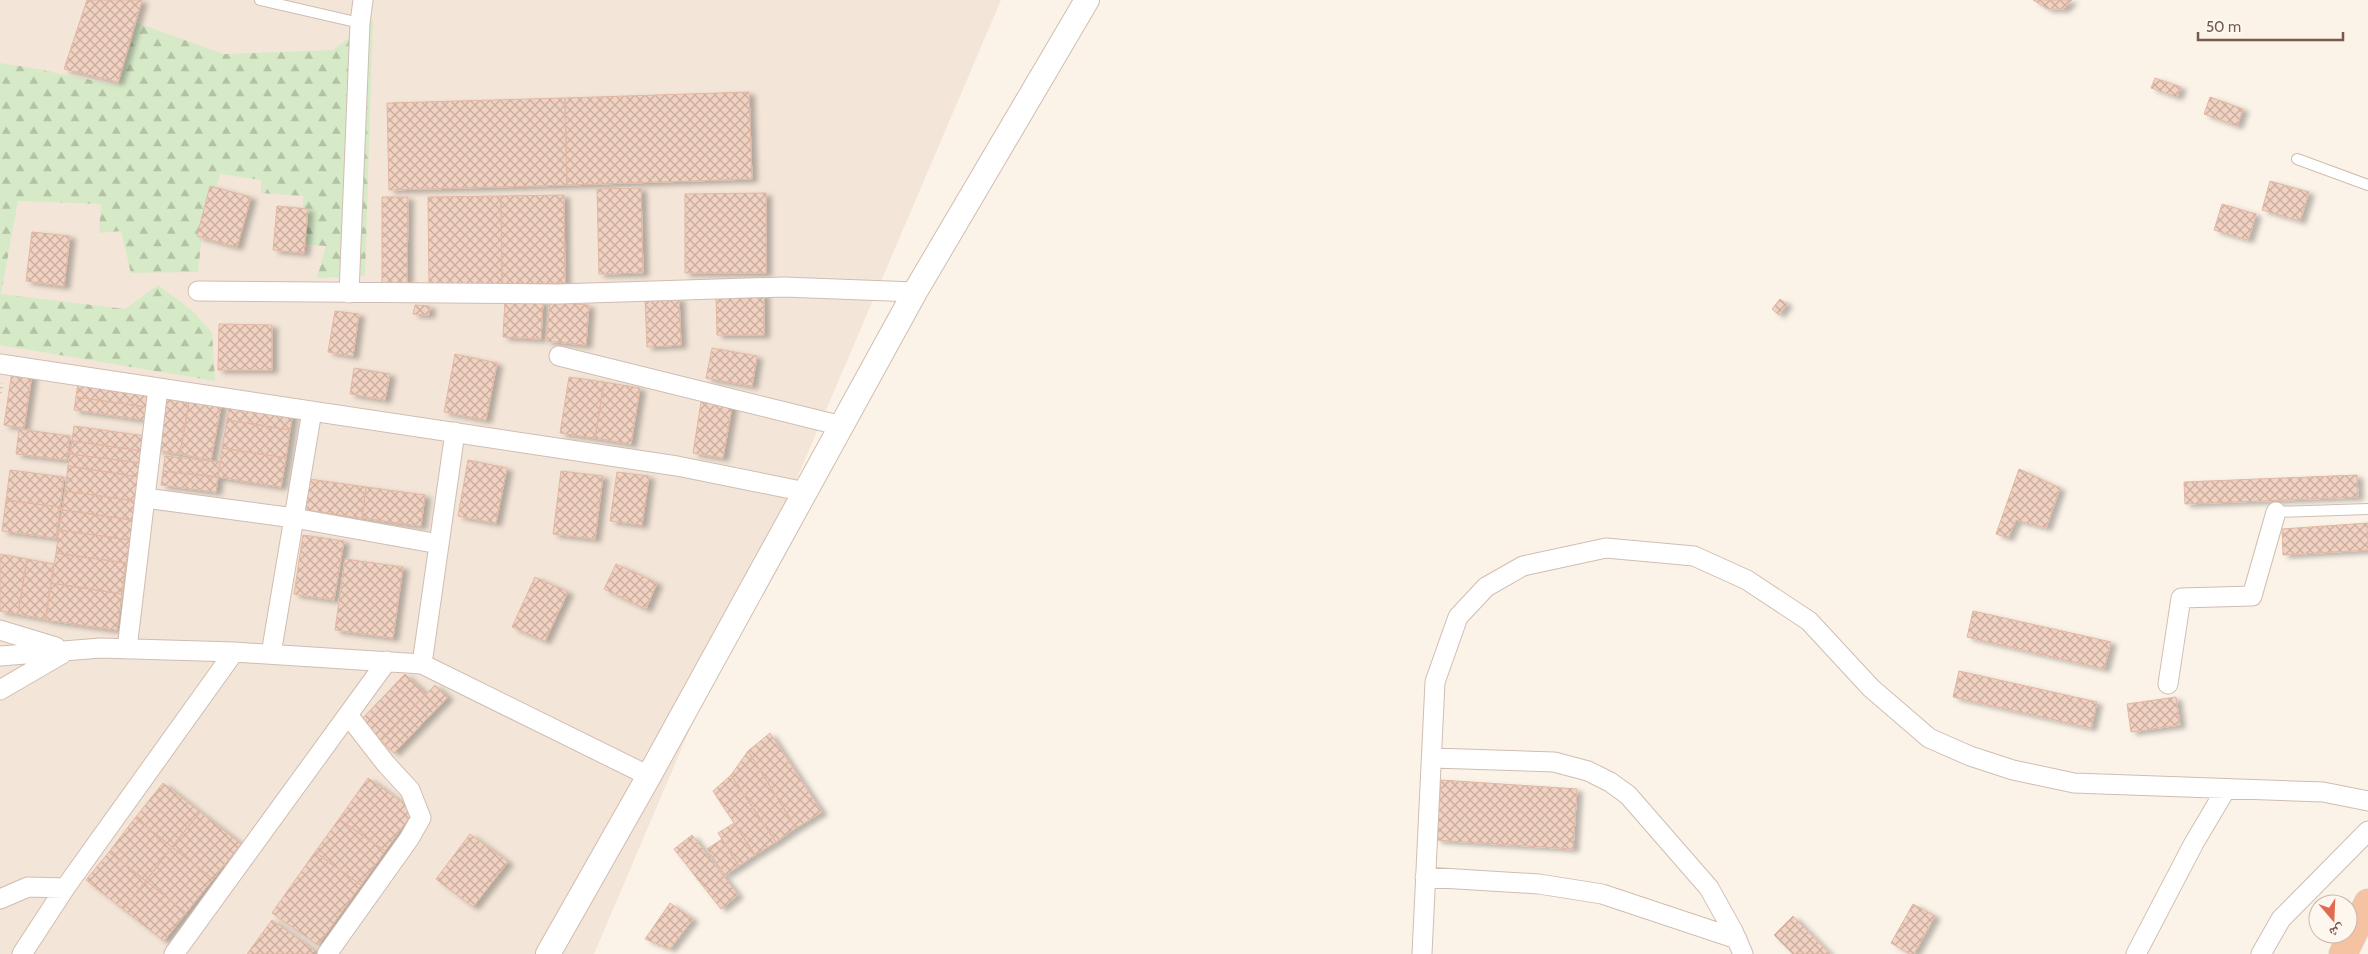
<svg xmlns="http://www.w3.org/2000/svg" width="2368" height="954" font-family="Cabin,'Noto Naskh Arabic',sans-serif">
	<defs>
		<pattern id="forest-firs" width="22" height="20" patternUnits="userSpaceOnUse" patternTransform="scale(1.25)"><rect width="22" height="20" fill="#d7eac7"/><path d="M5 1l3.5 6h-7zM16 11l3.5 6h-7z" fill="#b3c1a4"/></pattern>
		<pattern id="building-cross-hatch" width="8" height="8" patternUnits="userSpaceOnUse" patternTransform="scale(1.25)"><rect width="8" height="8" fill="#f1d1c1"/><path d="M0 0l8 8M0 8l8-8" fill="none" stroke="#c8ad9f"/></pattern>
		<filter id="shadow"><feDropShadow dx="5.5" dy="3" stdDeviation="2.5" flood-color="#0004"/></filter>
	</defs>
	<rect width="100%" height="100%" fill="#fcf3e8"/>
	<path fill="#f3e5d7" d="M 0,0 L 1001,0 L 594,954 L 0,954 Z"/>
	<path fill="url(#forest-firs)" d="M 373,19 L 365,276 L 317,278 L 326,246 L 304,244 L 303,196 L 261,193 L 261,180 L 220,174 L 202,234 L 198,272 L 131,273 L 121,231 L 99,233 L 101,204 L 18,201 L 1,294 L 125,309 L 158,285 L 194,312 L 212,333 L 215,381 L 0,345 L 0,63 C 40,68 79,79 119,85 L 137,23 L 224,54 L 333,50 Z"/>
	<path fill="url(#building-cross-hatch)" stroke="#e3b7a2" filter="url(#shadow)" d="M 87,0 L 142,0 L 118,82 L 64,69 Z
		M 2033,0 L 2072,0 L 2064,9 L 2048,9 Z
		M 2155,78 L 2181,87 L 2177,97 L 2151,88 Z
		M 749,92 L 752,179 L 567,185 L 565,98 Z
		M 2210,97 L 2243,109 L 2237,126 L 2204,114 Z
		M 565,98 L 567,185 L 389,190 L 387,103 Z
		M 2270,181 L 2309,192 L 2300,221 L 2262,210 Z
		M 210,186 L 251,197 L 237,247 L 197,236 Z
		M 641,188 L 643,273 L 599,274 L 597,189 Z
		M 766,193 L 766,273 L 685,273 L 685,194 Z
		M 564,195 L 565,283 L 502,284 L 501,196 Z
		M 501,196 L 502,284 L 429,285 L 428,197 Z
		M 382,197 L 408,197 L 407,288 L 382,288 Z
		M 2222,204 L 2256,214 L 2248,240 L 2214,230 Z
		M 277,206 L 308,209 L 304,253 L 273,250 Z
		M 32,232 L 70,236 L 64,286 L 26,281 Z
		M 764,293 L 764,335 L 717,335 L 716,294 Z
		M 679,298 L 681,345 L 647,347 L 645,300 Z
		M 505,299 L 543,301 L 541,339 L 503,337 Z
		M 1780,299 L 1787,304 L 1779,315 L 1772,309 Z
		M 550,302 L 589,305 L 586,345 L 546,341 Z
		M 415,305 L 430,306 L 429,315 L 413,314 Z
		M 335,311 L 359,314 L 353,356 L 328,352 Z
		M 219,324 L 272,325 L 272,370 L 218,370 Z
		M 712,348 L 757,356 L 752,386 L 706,378 Z
		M 455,354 L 497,363 L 486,420 L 444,412 Z
		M 354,368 L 390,374 L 385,400 L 350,394 Z
		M 12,371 L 32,374 L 24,428 L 4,425 Z
		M 569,377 L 604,382 L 595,438 L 560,433 Z
		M 604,382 L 640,388 L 631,444 L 595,438 Z
		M 78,383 L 148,393 L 146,407 L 76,397 Z
		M 168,392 L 190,396 L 180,454 L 157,450 Z
		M 190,396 L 222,401 L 211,460 L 180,454 Z
		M 702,396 L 733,401 L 723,458 L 693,453 Z
		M 76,397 L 146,407 L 145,420 L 74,410 Z
		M 230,402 L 293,412 L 290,430 L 227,420 Z
		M 227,420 L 290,430 L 286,458 L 222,448 Z
		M 74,426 L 145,436 L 143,451 L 72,441 Z
		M 19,429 L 70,436 L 67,460 L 16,454 Z
		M 72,441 L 143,451 L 141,463 L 70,454 Z
		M 222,448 L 286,458 L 281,487 L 218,477 Z
		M 70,454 L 141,463 L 139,477 L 68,466 Z
		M 165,456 L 220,462 L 218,477 L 163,471 Z
		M 468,460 L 507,468 L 496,523 L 458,516 Z
		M 68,466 L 139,477 L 135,501 L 65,491 Z
		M 2019,469 L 2060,488 L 2046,528 L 2016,520 L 2008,538 L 1996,534 Z
		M 10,470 L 64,477 L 60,507 L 6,500 Z
		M 163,471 L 218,477 L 216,492 L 161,485 Z
		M 561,471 L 603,476 L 595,539 L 553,534 Z
		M 617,472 L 649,476 L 642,525 L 610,521 Z
		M 2357,475 L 2358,497 L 2185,504 L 2184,482 Z
		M 309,479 L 366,487 L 362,518 L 305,510 Z
		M 366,487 L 425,495 L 421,526 L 362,518 Z
		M 65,491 L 135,501 L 133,520 L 62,510 Z
		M 6,500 L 60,507 L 56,538 L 2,531 Z
		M 62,510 L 133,520 L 130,540 L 59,530 Z
		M 2368,523 L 2368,550 L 2283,555 L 2282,529 Z
		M 59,530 L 130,540 L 126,563 L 56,553 Z
		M 303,535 L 344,541 L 334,600 L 294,594 Z
		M 56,553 L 126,563 L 122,594 L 51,583 Z
		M 0,554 L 27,559 L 18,614 L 0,611 Z
		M 27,559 L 54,564 L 45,619 L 18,614 Z
		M 345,559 L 403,567 L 393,638 L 335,630 Z
		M 616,564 L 657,583 L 646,609 L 604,589 Z
		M 535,577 L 568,592 L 545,641 L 512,627 Z
		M 51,583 L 122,594 L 117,630 L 46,620 Z
		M 1973,611 L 2111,642 L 2104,669 L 1967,637 Z
		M 1959,671 L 2097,702 L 2091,728 L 1953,697 Z
		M 405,674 L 426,694 L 381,741 L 360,721 Z
		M 435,685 L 448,697 L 394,753 L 381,741 Z
		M 2176,697 L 2180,725 L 2131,732 L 2127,704 Z
		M 770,733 L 822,812 L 796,828 L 748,751 Z
		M 748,751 L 796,828 L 776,842 L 731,775 Z
		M 731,775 L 776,842 L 755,855 L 713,791 Z
		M 368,778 L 414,811 L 385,851 L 339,819 Z
		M 1441,780 L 1577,789 L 1573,849 L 1436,840 Z
		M 163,783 L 200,812 L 172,847 L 135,818 Z
		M 200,812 L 241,844 L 213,879 L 172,847 Z
		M 135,818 L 172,847 L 146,881 L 109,852 Z
		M 339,819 L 385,851 L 361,885 L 315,852 Z
		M 734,823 L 755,855 L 739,866 L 718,833 Z
		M 470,834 L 508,862 L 473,907 L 436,879 Z
		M 692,835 L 738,895 L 721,909 L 674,849 Z
		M 722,839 L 739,866 L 725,875 L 707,849 Z
		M 172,847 L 213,879 L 186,913 L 146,881 Z
		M 109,852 L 146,881 L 123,909 L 86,880 Z
		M 315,852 L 361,885 L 318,945 L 272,913 Z
		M 146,881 L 186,913 L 164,941 L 123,909 Z
		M 670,903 L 693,919 L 670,949 L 645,939 Z
		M 1913,904 L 1935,916 L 1914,954 L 1910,954 L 1891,943 Z
		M 1793,916 L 1830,954 L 1793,954 L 1774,935 Z
		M 272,920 L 315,951 L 312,954 L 247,954 Z"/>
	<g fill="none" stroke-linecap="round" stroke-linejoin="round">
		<defs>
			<path id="service" d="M 260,0 L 360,23
				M 2297,159 L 2368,185
				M 2276,512 L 2368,509"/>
			<path id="minor" d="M 198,291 L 558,294 L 784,287 L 915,292
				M 349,293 L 360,23 L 363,0
				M 559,356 L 842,426
				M 0,364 L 677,466 L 806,492
				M 145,498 L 294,518 L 439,544
				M 0,630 L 56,647
				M 127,649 L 158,388
				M 271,654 L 312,411
				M 0,656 L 101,648 L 234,652 L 422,664 L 649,776
				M 422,664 L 455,432
				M 2168,684 L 2181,598 L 2252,596 L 2276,512
				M 0,690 L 62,654
				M 1433,758 L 1554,762 L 1588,771 L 1610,782 L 1628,795 L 1709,888 L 1733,931 L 1743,954
				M 1425,877 L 1539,884 L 1602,894 L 1737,939
				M 0,899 L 28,887 L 65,888
				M 22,954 L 65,888 L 234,652
				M 174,954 L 387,661
				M 327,954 L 409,839 L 421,818 L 410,790 L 386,764 L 348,715
				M 1422,954 L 1435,682 L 1458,617 L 1486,587 L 1523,566 L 1606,548 L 1694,556 L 1747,580 L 1809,621 L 1871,688 L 1929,738 L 1970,756 L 2013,770 L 2074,783 L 2323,792 L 2368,801
				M 2136,954 L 2194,843 L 2226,789
				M 2261,954 L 2281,919 L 2368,831"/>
			<path id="tertiary" d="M 548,954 L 649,776 L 915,292 L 1087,0"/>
			<path id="trunk" d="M 2343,954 L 2368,903"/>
		</defs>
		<use href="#service" stroke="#d0bdb1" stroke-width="12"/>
		<use href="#minor" stroke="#d0bdb1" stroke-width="21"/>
		<use href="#tertiary" stroke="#d0bdb1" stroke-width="26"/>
		<use href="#trunk" stroke="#d9d1cd" stroke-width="29"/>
		<path stroke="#d6b4a3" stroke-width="3" stroke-dasharray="1 4" stroke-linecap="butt" d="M 0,393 L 2,383"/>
		<use href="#service" stroke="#fff" stroke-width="10"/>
		<use href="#minor" stroke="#fff" stroke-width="19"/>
		<use href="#tertiary" stroke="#fff" stroke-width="24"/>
		<use href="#trunk" stroke="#f6c3a2" stroke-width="28"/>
	</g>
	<g transform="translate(2333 919) rotate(161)"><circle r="24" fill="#fef7ef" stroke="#c8b8ae"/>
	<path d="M0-4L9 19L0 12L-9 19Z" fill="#e16a52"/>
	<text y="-8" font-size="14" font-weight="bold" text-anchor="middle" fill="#76594d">ش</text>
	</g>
	<path d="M2198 32v8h145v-8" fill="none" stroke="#76594d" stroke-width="2.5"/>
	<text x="2206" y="32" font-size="15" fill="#76594d" stroke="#fef7ef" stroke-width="4" paint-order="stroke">50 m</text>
</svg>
